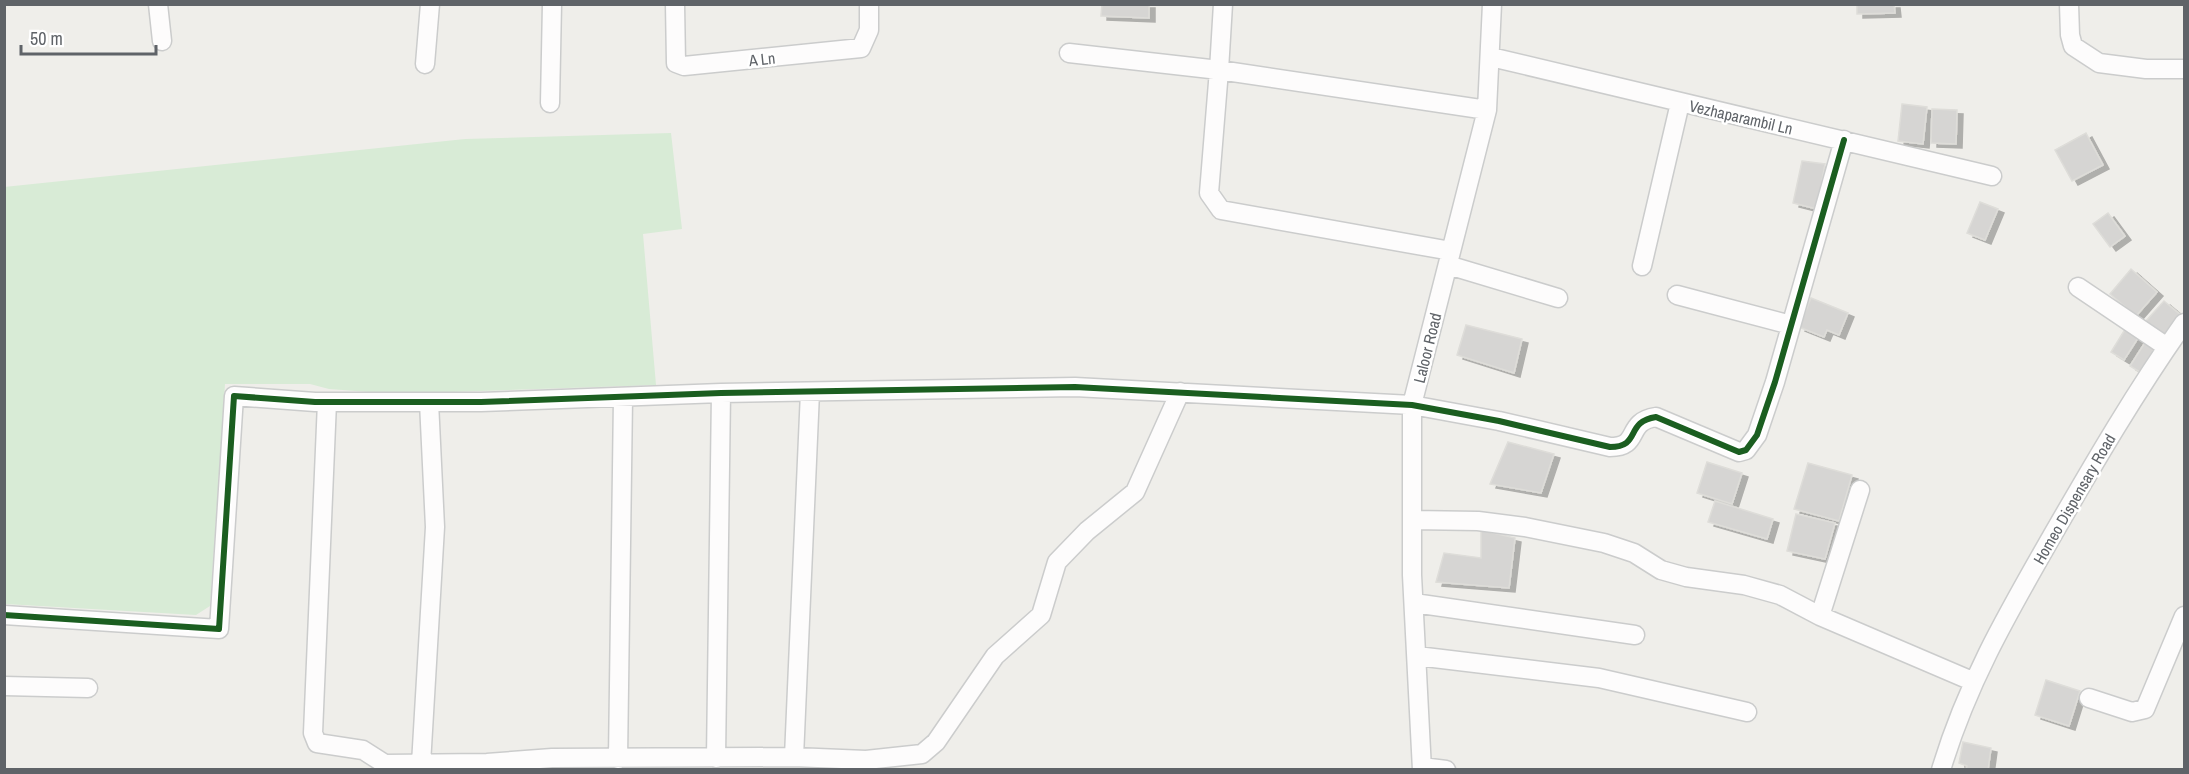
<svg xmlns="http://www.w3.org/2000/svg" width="2189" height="774" font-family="'Archivo Narrow',sans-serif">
	<defs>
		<filter id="shadow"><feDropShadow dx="6" dy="4" stdDeviation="0" flood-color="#0004"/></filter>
	</defs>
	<rect width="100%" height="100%" fill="#efeeea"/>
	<path fill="#d8ebd6" d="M 671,133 L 682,229 L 643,234 L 656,385 L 395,394 L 329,389 L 310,384 L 225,384 L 210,606 L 196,615 L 5,604 L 4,187 L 465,139 Z"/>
	<path fill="#d6d5d3" stroke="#deddd9" stroke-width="1.5" filter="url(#shadow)" d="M 1102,4 L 1149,4 L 1149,18 L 1101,16 Z
		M 1857,4 L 1894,4 L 1895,13 L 1857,14 Z
		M 1902,104 L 1927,107 L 1923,144 L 1898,141 Z
		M 1932,109 L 1957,110 L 1956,144 L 1931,143 Z
		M 2086,133 L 2103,165 L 2072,181 L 2055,150 Z
		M 1802,161 L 1825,164 L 1817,209 L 1793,203 Z
		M 1980,202 L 1998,209 L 1985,240 L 1967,233 Z
		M 2108,213 L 2125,236 L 2110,247 L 2093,224 Z
		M 2131,269 L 2157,292 L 2136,316 L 2110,294 Z
		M 1811,298 L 1848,313 L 1839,335 L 1827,330 L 1824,337 L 1799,327 Z
		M 2164,301 L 2182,316 L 2163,337 L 2145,322 Z
		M 1466,325 L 1522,339 L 1514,373 L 1457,355 Z
		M 2127,326 L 2140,335 L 2124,360 L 2111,352 Z
		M 2146,341 L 2158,349 L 2143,374 L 2130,366 Z
		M 1508,442 L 1554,454 L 1541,493 L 1490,484 Z
		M 1707,462 L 1742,473 L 1732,504 L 1697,493 Z
		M 1808,463 L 1852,475 L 1839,521 L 1794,509 Z
		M 1715,501 L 1773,519 L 1767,539 L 1708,522 Z
		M 1796,514 L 1835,523 L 1825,559 L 1787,551 Z
		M 1481,530 L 1515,538 L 1509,588 L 1436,582 L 1444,553 L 1481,558 Z
		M 2046,680 L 2080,691 L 2069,726 L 2035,715 Z
		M 1963,742 L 1991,748 L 1988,770 L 1966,770 L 1967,766 L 1959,763 Z"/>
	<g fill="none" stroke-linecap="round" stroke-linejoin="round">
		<defs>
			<path id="minor" d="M 158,4 L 162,41
				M 675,4 L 676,63 L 684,66 L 861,48 L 869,30 L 869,4
				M 2069,4 L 2070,35 L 2073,46 L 2099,63 L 2146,69 L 2184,69
				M 1069,53 L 1219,70 L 1223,4
				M 1491,57 L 1992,176
				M 425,64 L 430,4
				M 550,103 L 552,4
				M 1451,251 L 1221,210 L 1209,193 L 1219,70 L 1487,110
				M 1448,265 L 1558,298
				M 1642,266 L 1680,103
				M 2078,287 L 2167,347
				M 1677,295 L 1791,325
				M 327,402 L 313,733 L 317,743 L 363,750 L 385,764 L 487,763 L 552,758 L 794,757 L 866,760 L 922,754 L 936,742 L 995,656 L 1041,615 L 1057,562 L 1087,531 L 1135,492 L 1180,392
				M 1412,520 L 1478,521 L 1525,527 L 1604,543 L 1634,553 L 1661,570 L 1686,577 L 1744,585 L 1780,595 L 1820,616 L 1972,681
				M 1414,603 L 1635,635
				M 4,615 L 219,629 L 234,396 L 315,402 L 481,402 L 721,393 L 1075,387 L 1412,405 L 1499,421 L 1610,447 C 1642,447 1624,422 1656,417 L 1739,452 L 1746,450 L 1757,435 L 1775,382 L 1844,140
				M 1820,616 L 1860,490
				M 1417,656 L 1599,678 L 1747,712
				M 4,686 L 88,688
				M 2089,698 L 2132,712 L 2145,709 L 2184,616
				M 794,757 L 810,392
				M 716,758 L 721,393
				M 618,759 L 623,398
				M 421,764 L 435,527 L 429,402
				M 1422,767 L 1446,770
				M 1422,770 L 1412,575 L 1412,405 L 1487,110 L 1492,4
				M 1941,770 C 1967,683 2008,613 2052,536 C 2094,463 2136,391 2184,323"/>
		</defs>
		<use href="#minor" stroke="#cbcccc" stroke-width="21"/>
		<use href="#minor" stroke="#fdfcfc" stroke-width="18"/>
		<defs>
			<path id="cycleway" d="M 4,615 L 219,629 L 234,396 L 315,402 L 481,402 L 721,393 L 1075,387 L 1412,405 L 1499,421 L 1610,447 C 1642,447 1624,422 1656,417 L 1739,452 L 1746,450 L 1757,435 L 1775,382 L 1844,140"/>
		</defs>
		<use href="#cycleway" stroke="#fff" stroke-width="10"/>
		<use href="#cycleway" stroke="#1b5e20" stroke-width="6"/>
	</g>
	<g text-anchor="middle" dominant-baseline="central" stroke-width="5" stroke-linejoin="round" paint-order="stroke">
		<g font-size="16" fill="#5f6368" stroke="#fff">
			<text transform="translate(762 59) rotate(-6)">A Ln</text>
			<text transform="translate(1741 117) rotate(13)">Vezhaparambil Ln</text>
			<text transform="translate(1427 348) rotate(-76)">Laloor Road</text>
			<text transform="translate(2074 499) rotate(-60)">Homeo Dispensary Road</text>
		</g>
	</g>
	<rect width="2189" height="774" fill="none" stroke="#5f6368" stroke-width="12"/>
	<path d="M21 45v9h135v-9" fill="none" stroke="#5f6368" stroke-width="3"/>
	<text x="30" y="45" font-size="18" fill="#5f6368" stroke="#ffffff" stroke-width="4.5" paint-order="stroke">50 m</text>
</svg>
